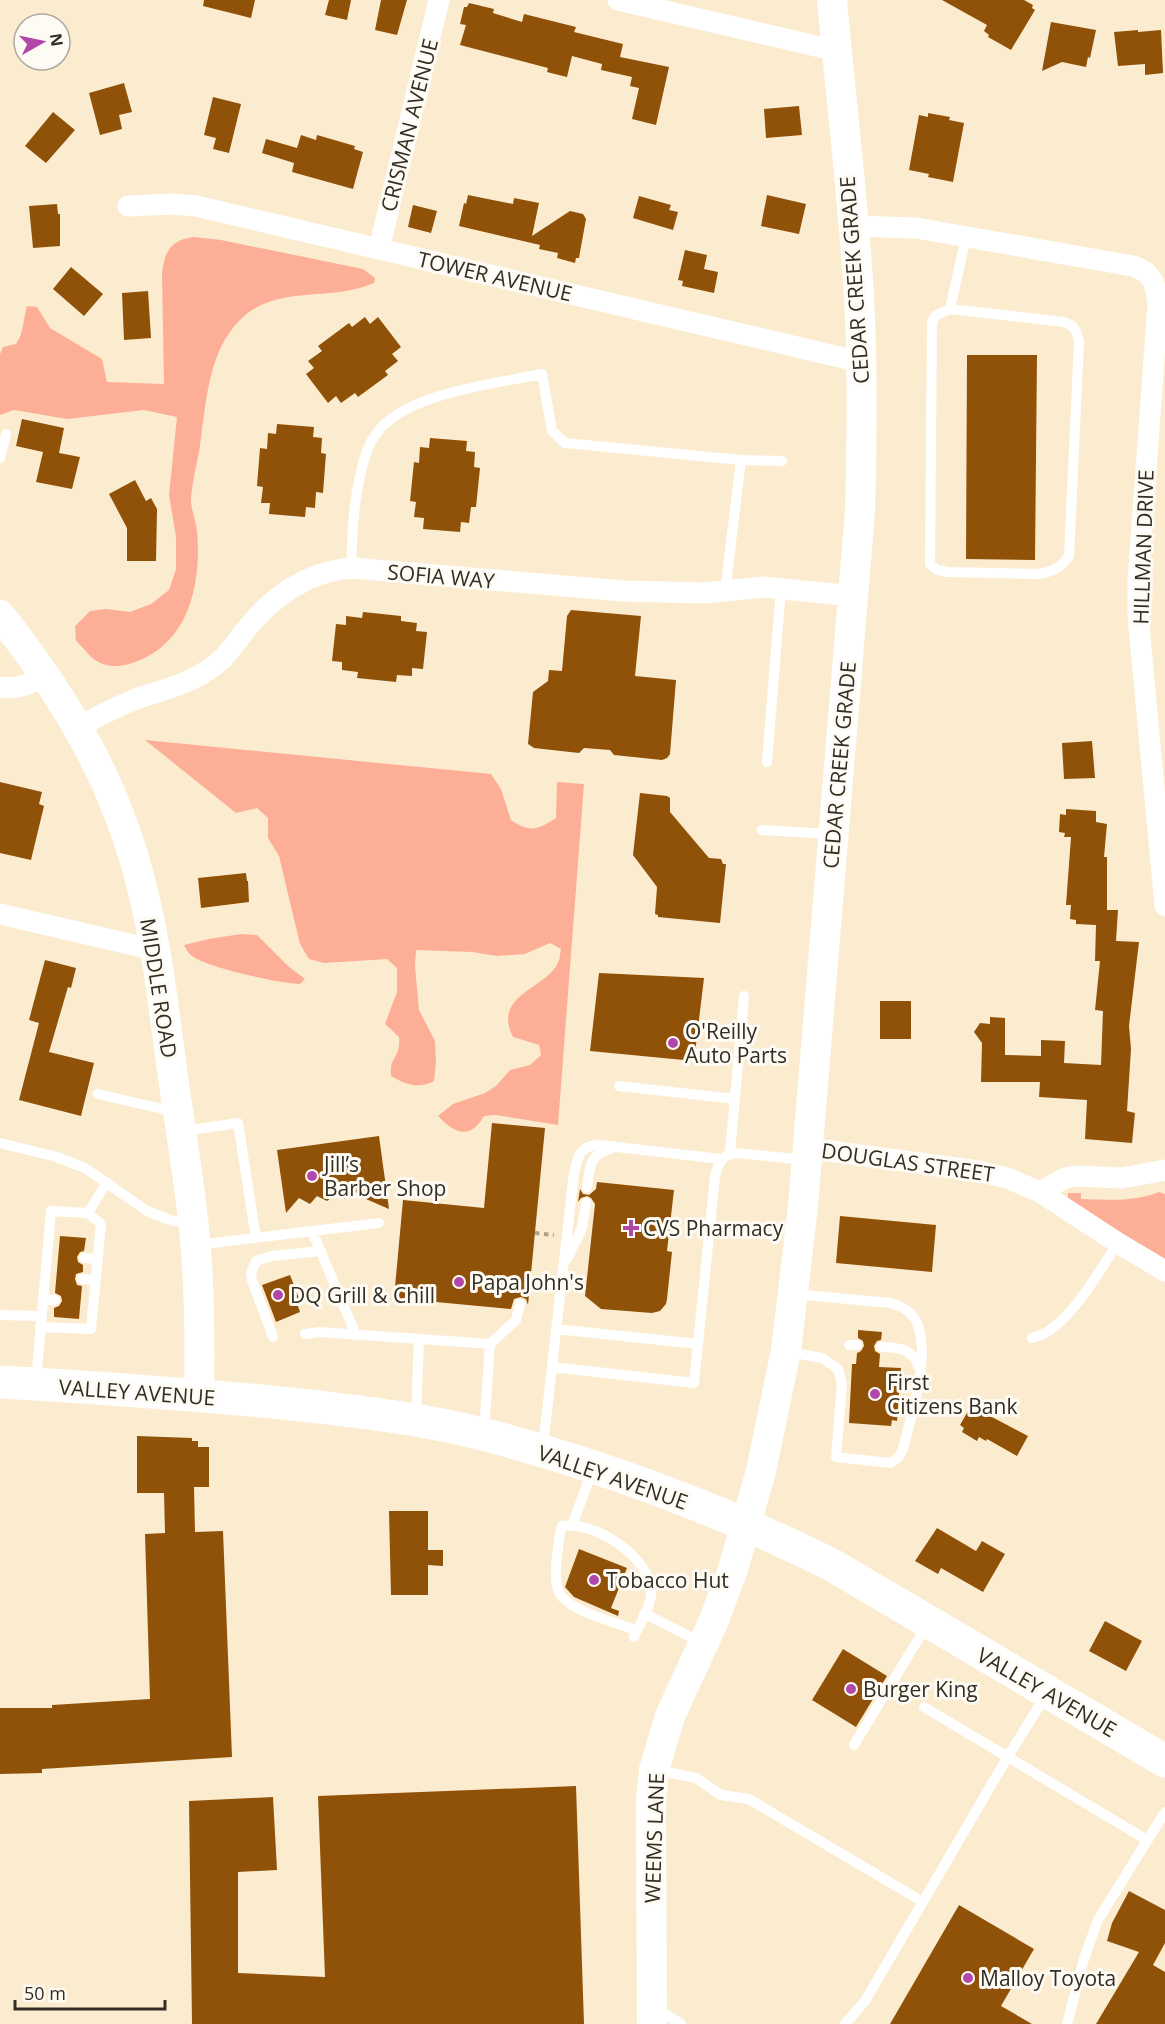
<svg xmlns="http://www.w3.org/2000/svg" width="1165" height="2024" font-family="'Open Sans',sans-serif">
	<rect width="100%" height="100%" fill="#fceccf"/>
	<path fill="#fcaf96" d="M 194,237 L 221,240 L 363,269 L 375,278 L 374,283 C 332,302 277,284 241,319 C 208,350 206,404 200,446 C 197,464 192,482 191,500 C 191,510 196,521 197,531 C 202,586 188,647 129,664 C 111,669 96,665 85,650 C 82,647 78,643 76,640 C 75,636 76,630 75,626 L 90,611 L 106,609 L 130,612 L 151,604 L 169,590 L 176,569 L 176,537 L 169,495 L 177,417 L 144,410 L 67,419 L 14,410 L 0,415 L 0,354 L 3,347 L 16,344 C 24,333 23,319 27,306 L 37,307 L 50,328 L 102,359 L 107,382 L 164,384 L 162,273 C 165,251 170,240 194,237 Z
		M 145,740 L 491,774 L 501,789 L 511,820 C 530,833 537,830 556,818 L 557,782 L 584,784 L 558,1125 L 496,1115 L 484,1116 C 470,1140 455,1134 438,1116 L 453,1104 L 485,1093 L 496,1086 L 510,1070 L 530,1065 L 541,1055 L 539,1045 L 513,1037 C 492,995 544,990 558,963 C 560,959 560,953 561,949 L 550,943 L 525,954 L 497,956 L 472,952 L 416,950 L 415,966 L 419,1010 L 435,1041 L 436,1062 L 434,1081 C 419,1089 406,1085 391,1076 C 389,1056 401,1058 399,1037 L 385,1024 L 397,992 L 397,968 L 387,959 L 324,963 L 309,959 L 300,944 L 279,856 L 268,838 L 268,818 L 257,808 L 236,813 Z
		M 241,934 L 257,935 L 288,966 L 305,979 L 300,984 C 279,983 208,968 192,956 C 189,954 186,949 184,945 L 209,939 Z
		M 1159,1192 L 1165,1194 L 1165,1260 L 1161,1260 L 1068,1198 L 1068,1193 L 1081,1193 L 1081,1199 C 1108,1200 1134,1202 1159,1192 Z"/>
	<path fill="#905108" d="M 204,0 L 255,0 L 251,18 L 203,6 Z
		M 329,0 L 351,0 L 347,20 L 325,15 Z
		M 381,0 L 407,0 L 397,35 L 375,30 Z
		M 942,0 L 1024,0 L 1033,5 L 1032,8 L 1035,10 L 1011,50 L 988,37 L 989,35 L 984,31 L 987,25 Z
		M 469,3 L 494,9 L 493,13 L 522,22 L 524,14 L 576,27 L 574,32 L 623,44 L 620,57 L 669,67 L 656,125 L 632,119 L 639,88 L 630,86 L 632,77 L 601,70 L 602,64 L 572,56 L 567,77 L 547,72 L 548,68 L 460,45 L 466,25 L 460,24 L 464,7 L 467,7 Z
		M 1051,22 L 1096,30 L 1090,58 L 1088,57 L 1086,67 L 1062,62 L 1042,71 Z
		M 1138,30 L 1138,32 L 1161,30 L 1163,73 L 1145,75 L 1145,64 L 1118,66 L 1114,32 Z
		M 124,83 L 132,112 L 119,115 L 122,129 L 100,135 L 89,93 Z
		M 213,97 L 241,104 L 229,153 L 213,149 L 216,138 L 204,135 Z
		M 799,106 L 802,135 L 766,138 L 764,109 Z
		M 53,112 L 75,130 L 46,163 L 25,146 Z
		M 928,113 L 950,117 L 949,120 L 964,123 L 953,182 L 928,177 L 929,174 L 909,170 L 919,115 L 928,117 Z
		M 301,135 L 316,140 L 317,135 L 355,146 L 354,149 L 363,152 L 353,189 L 292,172 L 294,163 L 262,153 L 266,139 L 297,148 Z
		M 468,195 L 513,204 L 514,198 L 539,203 L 532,236 L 570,211 L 583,214 L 586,219 L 579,258 L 576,258 L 575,263 L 557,258 L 558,253 L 539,249 L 540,245 L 459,226 L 464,203 L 466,204 Z
		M 767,195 L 806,204 L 799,234 L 761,226 Z
		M 639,196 L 671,205 L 669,210 L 678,212 L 673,230 L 633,218 Z
		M 57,204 L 58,214 L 60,214 L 60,246 L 33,248 L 29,206 Z
		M 413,205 L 437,211 L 431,233 L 408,227 Z
		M 685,250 L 707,255 L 704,269 L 718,272 L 714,293 L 682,286 L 683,281 L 678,280 Z
		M 71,267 L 103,294 L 84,316 L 53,289 Z
		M 148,291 L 151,338 L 124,340 L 122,293 Z
		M 365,317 L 370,324 L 378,317 L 401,347 L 392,354 L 398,361 L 385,371 L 388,375 L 358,397 L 355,393 L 341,403 L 336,396 L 328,403 L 306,374 L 314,368 L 308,361 L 322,351 L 318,346 L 349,323 L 352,327 Z
		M 967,355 L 1037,355 L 1035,560 L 966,559 Z
		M 22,419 L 64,428 L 59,453 L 80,457 L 72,489 L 36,482 L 43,452 L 16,446 Z
		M 277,424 L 314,427 L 313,437 L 322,438 L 321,453 L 326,454 L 323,493 L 316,492 L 315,508 L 306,507 L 305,517 L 269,514 L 270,503 L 261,503 L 263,487 L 257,486 L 260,448 L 267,449 L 268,433 L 276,434 Z
		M 430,438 L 467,441 L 466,451 L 475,452 L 474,467 L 480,468 L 476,507 L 471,507 L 469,523 L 461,522 L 460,532 L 423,529 L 424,518 L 414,517 L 416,502 L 410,501 L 414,462 L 419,463 L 420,447 L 429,448 Z
		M 135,480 L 146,501 L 151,498 L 157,509 L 156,561 L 127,561 L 127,528 L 109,494 Z
		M 571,610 L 641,616 L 635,676 L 676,680 L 670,754 L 667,758 L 662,760 L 614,755 L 610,750 L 584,748 L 579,753 L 534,748 L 528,744 L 533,692 L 548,681 L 549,670 L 562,671 L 567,616 Z
		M 363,612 L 401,616 L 401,621 L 417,623 L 416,631 L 427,632 L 423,669 L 412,668 L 412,676 L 397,675 L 396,682 L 357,678 L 358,672 L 342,670 L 342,662 L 332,661 L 336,624 L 346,625 L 346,616 L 362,618 Z
		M 1092,741 L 1095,778 L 1064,779 L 1062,743 Z
		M 0,782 L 42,792 L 39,804 L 44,806 L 31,860 L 0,853 Z
		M 640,793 L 667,796 L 670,798 L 670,812 L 709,858 L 721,859 L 723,864 L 726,864 L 720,923 L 658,917 L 658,915 L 655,914 L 657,887 L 633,855 Z
		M 1066,809 L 1096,811 L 1096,822 L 1107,824 L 1104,857 L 1107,857 L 1107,910 L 1118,910 L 1116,941 L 1139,942 L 1129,1026 L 1131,1049 L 1127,1111 L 1135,1113 L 1132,1143 L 1085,1139 L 1087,1100 L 1039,1097 L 1040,1082 L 981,1082 L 982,1043 L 974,1032 L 980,1023 L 990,1024 L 990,1017 L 1005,1018 L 1005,1055 L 1041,1056 L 1041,1040 L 1065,1041 L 1064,1063 L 1101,1065 L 1103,1011 L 1095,1010 L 1100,961 L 1095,961 L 1096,925 L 1076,924 L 1076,920 L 1070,919 L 1071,905 L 1066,905 L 1071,837 L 1064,837 L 1065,833 L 1059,832 L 1060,814 L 1066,815 Z
		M 246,873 L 247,881 L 248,881 L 249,902 L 201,908 L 198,878 Z
		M 45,960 L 76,968 L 71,988 L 68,987 L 49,1052 L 94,1063 L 81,1116 L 19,1100 L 39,1023 L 29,1020 Z
		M 599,973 L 704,978 L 694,1061 L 590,1051 Z
		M 880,1001 L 911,1001 L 911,1039 L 880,1039 Z
		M 492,1123 L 545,1128 L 528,1305 L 526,1299 L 521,1297 L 514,1299 L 511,1309 L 394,1298 L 403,1200 L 484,1208 Z
		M 379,1136 L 389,1209 L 366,1199 L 354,1191 L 345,1199 L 336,1194 L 327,1201 L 317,1196 L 310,1204 L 299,1198 L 286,1213 L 277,1150 Z
		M 597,1182 L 674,1190 L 667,1251 L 672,1252 L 667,1299 L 666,1304 L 660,1311 L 652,1313 L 601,1309 L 585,1296 L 595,1204 L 591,1198 L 587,1196 L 581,1198 L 578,1202 L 580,1189 L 583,1194 L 589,1195 L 596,1189 Z
		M 840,1216 L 936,1225 L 932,1272 L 836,1263 Z
		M 60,1236 L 86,1238 L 84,1251 L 80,1252 L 77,1257 L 78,1262 L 83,1265 L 83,1272 L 76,1274 L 75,1279 L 77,1285 L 82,1286 L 79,1319 L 54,1317 L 54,1308 L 59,1306 L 62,1301 L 61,1296 L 55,1293 Z
		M 290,1275 L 300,1301 L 297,1303 L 300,1312 L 276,1322 L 262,1285 Z
		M 858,1330 L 882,1332 L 881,1340 L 877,1341 L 874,1346 L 875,1351 L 880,1354 L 879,1367 L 901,1368 L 897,1421 L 892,1420 L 891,1426 L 849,1423 L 852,1364 L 856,1364 L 857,1353 L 861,1351 L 864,1346 L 863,1341 L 858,1338 Z
		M 971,1406 L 1028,1436 L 1017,1456 L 987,1439 L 986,1441 L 979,1437 L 977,1441 L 962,1432 L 964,1428 L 960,1425 Z
		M 137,1436 L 192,1438 L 192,1441 L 198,1441 L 198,1447 L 209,1447 L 209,1487 L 194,1487 L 195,1532 L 223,1531 L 232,1757 L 42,1769 L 42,1773 L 0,1774 L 0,1708 L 52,1708 L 52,1705 L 150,1699 L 145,1534 L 165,1533 L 164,1493 L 137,1493 Z
		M 389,1511 L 428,1511 L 428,1550 L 443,1550 L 443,1566 L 428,1565 L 428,1595 L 391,1595 Z
		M 937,1528 L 976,1551 L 982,1541 L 1005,1554 L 983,1592 L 941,1568 L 938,1574 L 915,1561 Z
		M 579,1549 L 627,1568 L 611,1608 L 619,1611 L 618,1616 L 574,1597 L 565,1587 Z
		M 1105,1621 L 1142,1641 L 1126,1671 L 1089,1651 Z
		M 843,1649 L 887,1676 L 856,1727 L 812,1700 Z
		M 576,1786 L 584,2024 L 192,2024 L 189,1801 L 273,1797 L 277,1870 L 238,1872 L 238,1973 L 325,1977 L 318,1796 Z
		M 1129,1891 L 1165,1910 L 1165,1943 L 1153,1965 L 1165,1972 L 1165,2024 L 1096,2024 L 1139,1952 L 1107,1941 L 1112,1923 Z
		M 959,1905 L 1034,1949 L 1001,2006 L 1032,2024 L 890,2024 Z"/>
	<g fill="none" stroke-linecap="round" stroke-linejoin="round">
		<path stroke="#ada18c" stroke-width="4" stroke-dasharray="4.5 4.5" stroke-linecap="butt" d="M 535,1233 L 554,1235"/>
		<path stroke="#fff" stroke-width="10" d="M 950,309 L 1064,322 C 1075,326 1077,331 1079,342 L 1069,556 C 1061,568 1051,572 1038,574 L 948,572 L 937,570 L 930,564 L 932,323 L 935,316 Z
			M 950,309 L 966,237
			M 0,458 L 6,434
			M 741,460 L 782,461
			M 352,568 C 351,541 353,513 358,486 C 362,467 365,449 376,434 C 404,393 495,384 542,374 L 552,431 L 565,443 L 741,460 L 725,592
			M 767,762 L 781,588
			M 762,830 L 830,834
			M 619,1086 L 735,1099
			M 98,1094 L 175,1112
			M 184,1131 L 238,1123 L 256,1238
			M 0,1143 L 57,1157 L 85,1168 L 147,1211 L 167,1219 L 191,1225
			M 730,1153 L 744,996
			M 587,1188 C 589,1170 590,1152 611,1149
			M 312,1231 L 356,1335
			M 196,1245 L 379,1223
			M 84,1258 L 98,1259
			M 567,1259 L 582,1228 L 586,1203
			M 82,1279 L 96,1280
			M 43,1300 L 55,1300
			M 0,1315 L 41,1316
			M 40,1327 L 91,1329 L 101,1224 L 88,1213
			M 556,1329 L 698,1344
			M 305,1334 L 320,1332 L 490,1344 L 484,1431
			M 273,1337 L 252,1280 L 251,1273 L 256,1261 L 272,1256 L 321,1251
			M 1032,1338 C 1038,1336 1045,1334 1050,1330 C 1078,1310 1099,1271 1118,1243
			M 490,1344 L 516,1320 L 520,1304
			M 849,1345 L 857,1345
			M 881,1347 C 899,1348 913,1348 919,1368
			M 789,1352 L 822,1358 L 838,1369 L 842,1384 L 836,1457 L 890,1463 L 898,1458 L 903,1449 C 911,1416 932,1353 916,1321 C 911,1311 901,1306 890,1303 L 794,1294
			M 552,1367 L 694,1383 L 715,1176 C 719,1163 721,1155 736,1153 L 806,1160
			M 36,1381 L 51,1211 L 88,1213 L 107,1182
			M 416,1417 L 419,1339
			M 543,1446 L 574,1173 C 578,1156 580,1145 600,1145 L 721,1159
			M 572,1525 L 592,1472
			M 644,1613 L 702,1643
			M 634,1637 C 639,1625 651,1606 651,1594 C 652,1557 595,1521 562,1526 L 560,1533 C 558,1550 553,1573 558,1590 C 565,1611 617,1622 637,1631
			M 924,1707 L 1147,1840
			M 854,1745 L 927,1625
			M 657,1770 L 696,1778 L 721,1795 L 749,1799 L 923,1902
			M 656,2008 L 681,2024
			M 845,2024 L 865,2001 L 1007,1758 L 1046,1695
			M 1067,2024 L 1084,1959 L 1098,1920 L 1165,1812"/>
		<path stroke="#fff" stroke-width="21" d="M 618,0 L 837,51
			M 128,206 L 173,204 L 196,206 L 861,362
			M 853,226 L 916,228 L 1133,266 C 1153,273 1155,282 1158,303 L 1138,582 L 1138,616 L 1165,906
			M 379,249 L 439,0
			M 0,687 C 17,690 31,684 46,675
			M 79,727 C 98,716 116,707 136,699 C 161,690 186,685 208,670 C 226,659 235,643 248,627 C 274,595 310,571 352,568 L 624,591 L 704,593 L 763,587 L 853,596
			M 0,914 L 155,950
			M 808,1148 L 978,1171 L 1007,1178 L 1040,1192 L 1118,1243 L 1165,1271
			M 1040,1192 L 1065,1178 L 1076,1176 L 1122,1178 L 1165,1170"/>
		<path stroke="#fff" stroke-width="30" d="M 0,615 C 69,702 119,787 144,896 C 159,957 165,1021 174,1084 C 181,1132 189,1180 194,1228 C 200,1284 200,1340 199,1396
			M 652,2024 L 651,1800 L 654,1770 L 670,1716 L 712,1625 L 733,1569 L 761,1471 L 786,1351 L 803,1206 L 860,511 C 862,439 863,368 859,296 C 853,197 841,99 832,0"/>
		<path stroke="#fff" stroke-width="33" d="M 0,1382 C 91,1387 182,1394 272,1402 C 338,1409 414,1417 479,1433 C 600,1465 720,1509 832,1565 L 1165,1761"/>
	</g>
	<g fill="#b147a9" stroke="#fefbf5" stroke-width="2">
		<circle cx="673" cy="1043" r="6"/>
		<circle cx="312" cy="1176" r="6"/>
		<path d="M628 1219h6v6h6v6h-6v6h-6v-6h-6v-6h6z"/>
		<circle cx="459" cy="1282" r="6"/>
		<circle cx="278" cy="1295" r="6"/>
		<circle cx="875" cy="1394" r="6"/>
		<circle cx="594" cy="1580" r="6"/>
		<circle cx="851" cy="1689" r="6"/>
		<circle cx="968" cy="1978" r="6"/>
	</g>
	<g text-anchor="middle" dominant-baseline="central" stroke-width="6" stroke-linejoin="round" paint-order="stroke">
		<g font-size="21" fill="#332e23" stroke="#fefbf5">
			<text transform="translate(409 125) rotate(-76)">CRISMAN AVENUE</text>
			<text transform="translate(495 276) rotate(13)">TOWER AVENUE</text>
			<text transform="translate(854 280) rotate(-94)">CEDAR CREEK GRADE</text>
			<text transform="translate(1143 547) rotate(-88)">HILLMAN DRIVE</text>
			<text transform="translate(441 576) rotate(5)">SOFIA WAY</text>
			<text transform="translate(839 765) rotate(-85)">CEDAR CREEK GRADE</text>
			<text transform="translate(159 988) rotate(81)">MIDDLE ROAD</text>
			<text transform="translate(908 1162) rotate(8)">DOUGLAS STREET</text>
			<text transform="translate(137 1392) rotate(4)">VALLEY AVENUE</text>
			<text transform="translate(613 1477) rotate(19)">VALLEY AVENUE</text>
			<text transform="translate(1047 1692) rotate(30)">VALLEY AVENUE</text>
			<text transform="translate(654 1838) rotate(-88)">WEEMS LANE</text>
		</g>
		<g font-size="21" fill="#332e23" stroke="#fefbf5" text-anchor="start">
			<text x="685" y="1031">O'Reilly<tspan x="685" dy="24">Auto Parts</tspan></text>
			<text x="324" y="1164">Jill’s<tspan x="324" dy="24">Barber Shop</tspan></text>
			<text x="643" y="1228">CVS Pharmacy</text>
			<text x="471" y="1282">Papa John's</text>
			<text x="290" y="1295">DQ Grill &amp; Chill</text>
			<text x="887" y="1382">First<tspan x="887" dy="24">Citizens Bank</tspan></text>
			<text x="606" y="1580">Tobacco Hut</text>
			<text x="863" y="1689">Burger King</text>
			<text x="980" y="1978">Malloy Toyota</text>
		</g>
	</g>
	<g transform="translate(42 42) rotate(81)"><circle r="28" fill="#fefbf5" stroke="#ada9a1" stroke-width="1.5"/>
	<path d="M0-4.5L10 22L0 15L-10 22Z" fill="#b147a9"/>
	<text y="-9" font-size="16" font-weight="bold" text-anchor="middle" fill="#332e23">N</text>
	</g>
	<path d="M15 2000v9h150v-9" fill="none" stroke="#332e23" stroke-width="3"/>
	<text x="24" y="2000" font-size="18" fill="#332e23" stroke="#fefbf5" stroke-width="4.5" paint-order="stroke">50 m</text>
</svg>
